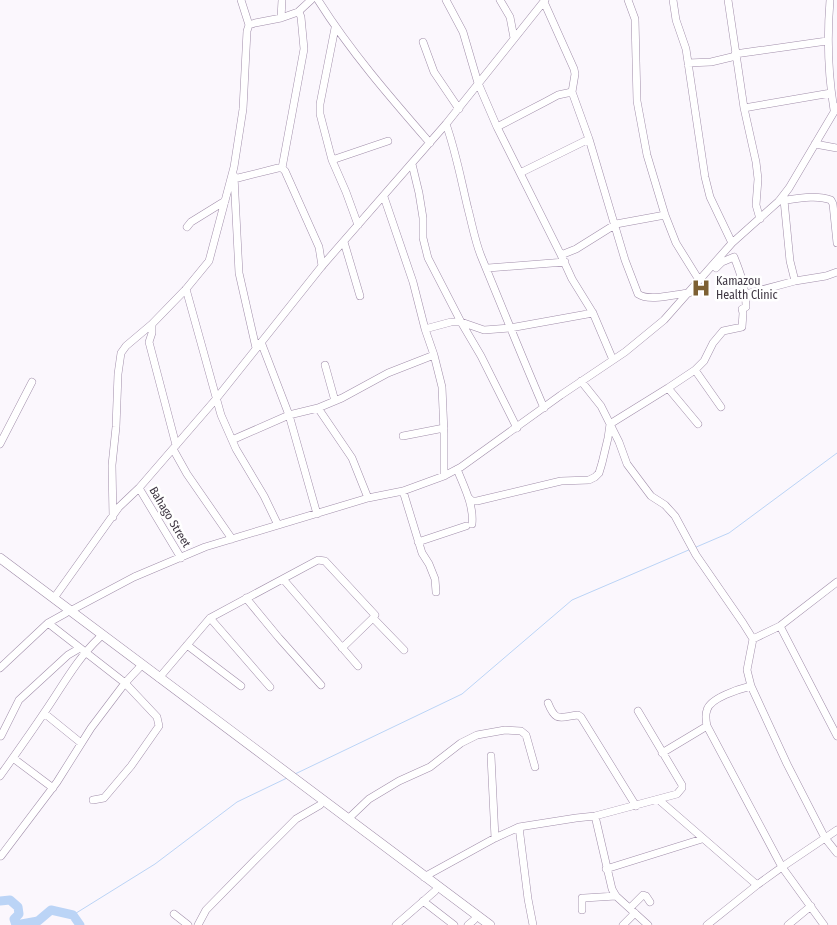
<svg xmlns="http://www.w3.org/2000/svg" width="837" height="925" viewBox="0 0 837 925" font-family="'Fira Sans Condensed',sans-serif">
<rect width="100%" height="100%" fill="#fbf7fd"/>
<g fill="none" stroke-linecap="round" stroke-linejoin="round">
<path stroke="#bbd4f6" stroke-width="1" d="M694,548L729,533L837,453
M295,774L462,694L572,600L691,549
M73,915L155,864L237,802L287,778"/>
<path stroke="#bbd4f6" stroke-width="9" d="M0,901L10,900L18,907L19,914L14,919L16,925
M16,925L38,921L51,910L73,915L80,925"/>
<g stroke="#a18eaa" stroke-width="8">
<path id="minor" d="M241,0L249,25
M318,0C350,51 390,97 430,143
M446,0L463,32L478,83L497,127L561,255L572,279L593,313L613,360
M500,0L510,17L514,38
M628,0L635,19L637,101L647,155L665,215L676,243L699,280L702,279
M673,0L676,20L686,49L705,177L710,197L732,243
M728,0L744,108L756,162L758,179L756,205L760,219
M830,0C827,37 828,74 834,110
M544,2L574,69L575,74L572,92L589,139L625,260L638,294C649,302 676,294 689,293
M281,18L282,0
M335,28L320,104V114L332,160L346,192L358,225
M423,42L434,72L459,109
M735,54L827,41
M688,63L711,62L736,56
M744,108L831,93
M446,124C456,152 461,180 468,209C472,224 475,241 481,256C502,307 522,357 544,408
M497,127L545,102L558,95L572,92
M815,144L837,148
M332,160L388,141
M412,164L419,193L423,218V238L428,258L461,322L481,356L517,428
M282,168L304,49L301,17L299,12
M520,173L589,139
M234,176L239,273L256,348
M234,179L278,168H282L285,171L319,247L322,266
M384,197L413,282L425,329L434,355L442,387L444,433V476
M784,200L790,261L795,281
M779,201C795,199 816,194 831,200L833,204L837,243
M187,227L191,222L225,201
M344,242L360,296
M561,255L576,249L616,224L665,215
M488,268L565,262
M186,289L221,415L236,449L264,496L278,525
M746,294L795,281L826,276L837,272
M425,329L451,322H461L484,330L510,328L593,313
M261,342L289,415L317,514
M325,365L335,401
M695,370L721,407
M581,381L601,406L619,442L627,464L651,496L665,505L675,516L696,555L743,623L753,639L747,670L751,686L787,764L825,838L837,853
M668,388L698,424
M318,408L352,458L368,498
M403,436L444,428
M232,440L289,415L318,408L342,398L388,373L434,355
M0,444L32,382
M176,445L149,342L152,333V324L186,289L209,261L234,167L243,109L247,31L249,25L255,23L281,18L298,12L311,0
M173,449L187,474L232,539
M457,469C464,487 474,505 472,524
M139,488L181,558
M403,491L422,553L429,564L435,579L436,592
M469,498L472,501H477L561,481L589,480L595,477L599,473L602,463L608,438L610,424L668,388L695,370L704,361L713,343L723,331L742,327L743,313L742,309L746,307C746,289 741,274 734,257L722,262L716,268
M113,517L112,465L116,427L118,374L121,353L126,346L152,324
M418,542L466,526
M283,579L358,666
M54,598L119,507L139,488L216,399L322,266L446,124L545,0
M246,598L279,638L321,685
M70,611L134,577L205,547L368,498L403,491L444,476L461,467L561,395L625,352L664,320L732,243L779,201L789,188L837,107
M210,618L270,687
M48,623L125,683L157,717L159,726L131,766L104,798L93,800
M780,626L837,736
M753,639L780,626L837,582
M187,645L241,686
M342,648L373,618L404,650
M0,668L48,623L66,613
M159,678L210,618L318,560L325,561L375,615
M548,703C556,723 560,717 578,715L581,717L636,806
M44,713L81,743
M1,736L19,700L68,655L80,648
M662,753L707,726
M491,756L495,838
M13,758L53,788
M0,776C15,755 30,734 44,713C62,687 76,660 99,638
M659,800L757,885
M595,816L612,889L616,896L648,925
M348,819L369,799L399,781L430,767L461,743L477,735L505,730L521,731L526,735L535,767
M519,827L528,899L533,925
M1,856L57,782L91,728L125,683L139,668
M606,869L702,839
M424,877L495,838L519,827L576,818L595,816L677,794L682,788V785L638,711
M423,901L454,925
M630,908L643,895L646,896L650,902
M582,910V898H584L616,896
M174,914L188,925
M198,925L206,910L259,856L296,819L320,805
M396,925L435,891
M468,925L474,920
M623,925L635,913
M707,925L757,885L782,867L707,726C706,721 705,715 707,710C710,698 739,689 751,686
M788,925L811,906
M824,925L782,867L837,830"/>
</g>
<g stroke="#a18eaa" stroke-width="10">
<path id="major" d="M0,558L490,925"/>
</g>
<use href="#minor" stroke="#fff" stroke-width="7"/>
<use href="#major" stroke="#fff" stroke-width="9"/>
</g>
<defs>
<g id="hospital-bare" transform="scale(1.5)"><path d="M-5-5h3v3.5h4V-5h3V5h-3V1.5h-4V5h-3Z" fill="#7d6033" stroke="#fff" stroke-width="2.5" paint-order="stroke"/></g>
</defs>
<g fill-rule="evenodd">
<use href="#hospital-bare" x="701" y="288"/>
</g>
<g text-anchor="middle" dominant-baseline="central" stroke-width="5" stroke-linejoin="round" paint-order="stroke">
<g font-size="12" fill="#403844" stroke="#fff" text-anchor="start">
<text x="716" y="281">Kamazou<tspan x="716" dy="14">Health Clinic</tspan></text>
</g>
<g font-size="12" fill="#403844" stroke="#fff">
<text transform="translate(170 517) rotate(59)">Bahago Street</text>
</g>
</g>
</svg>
